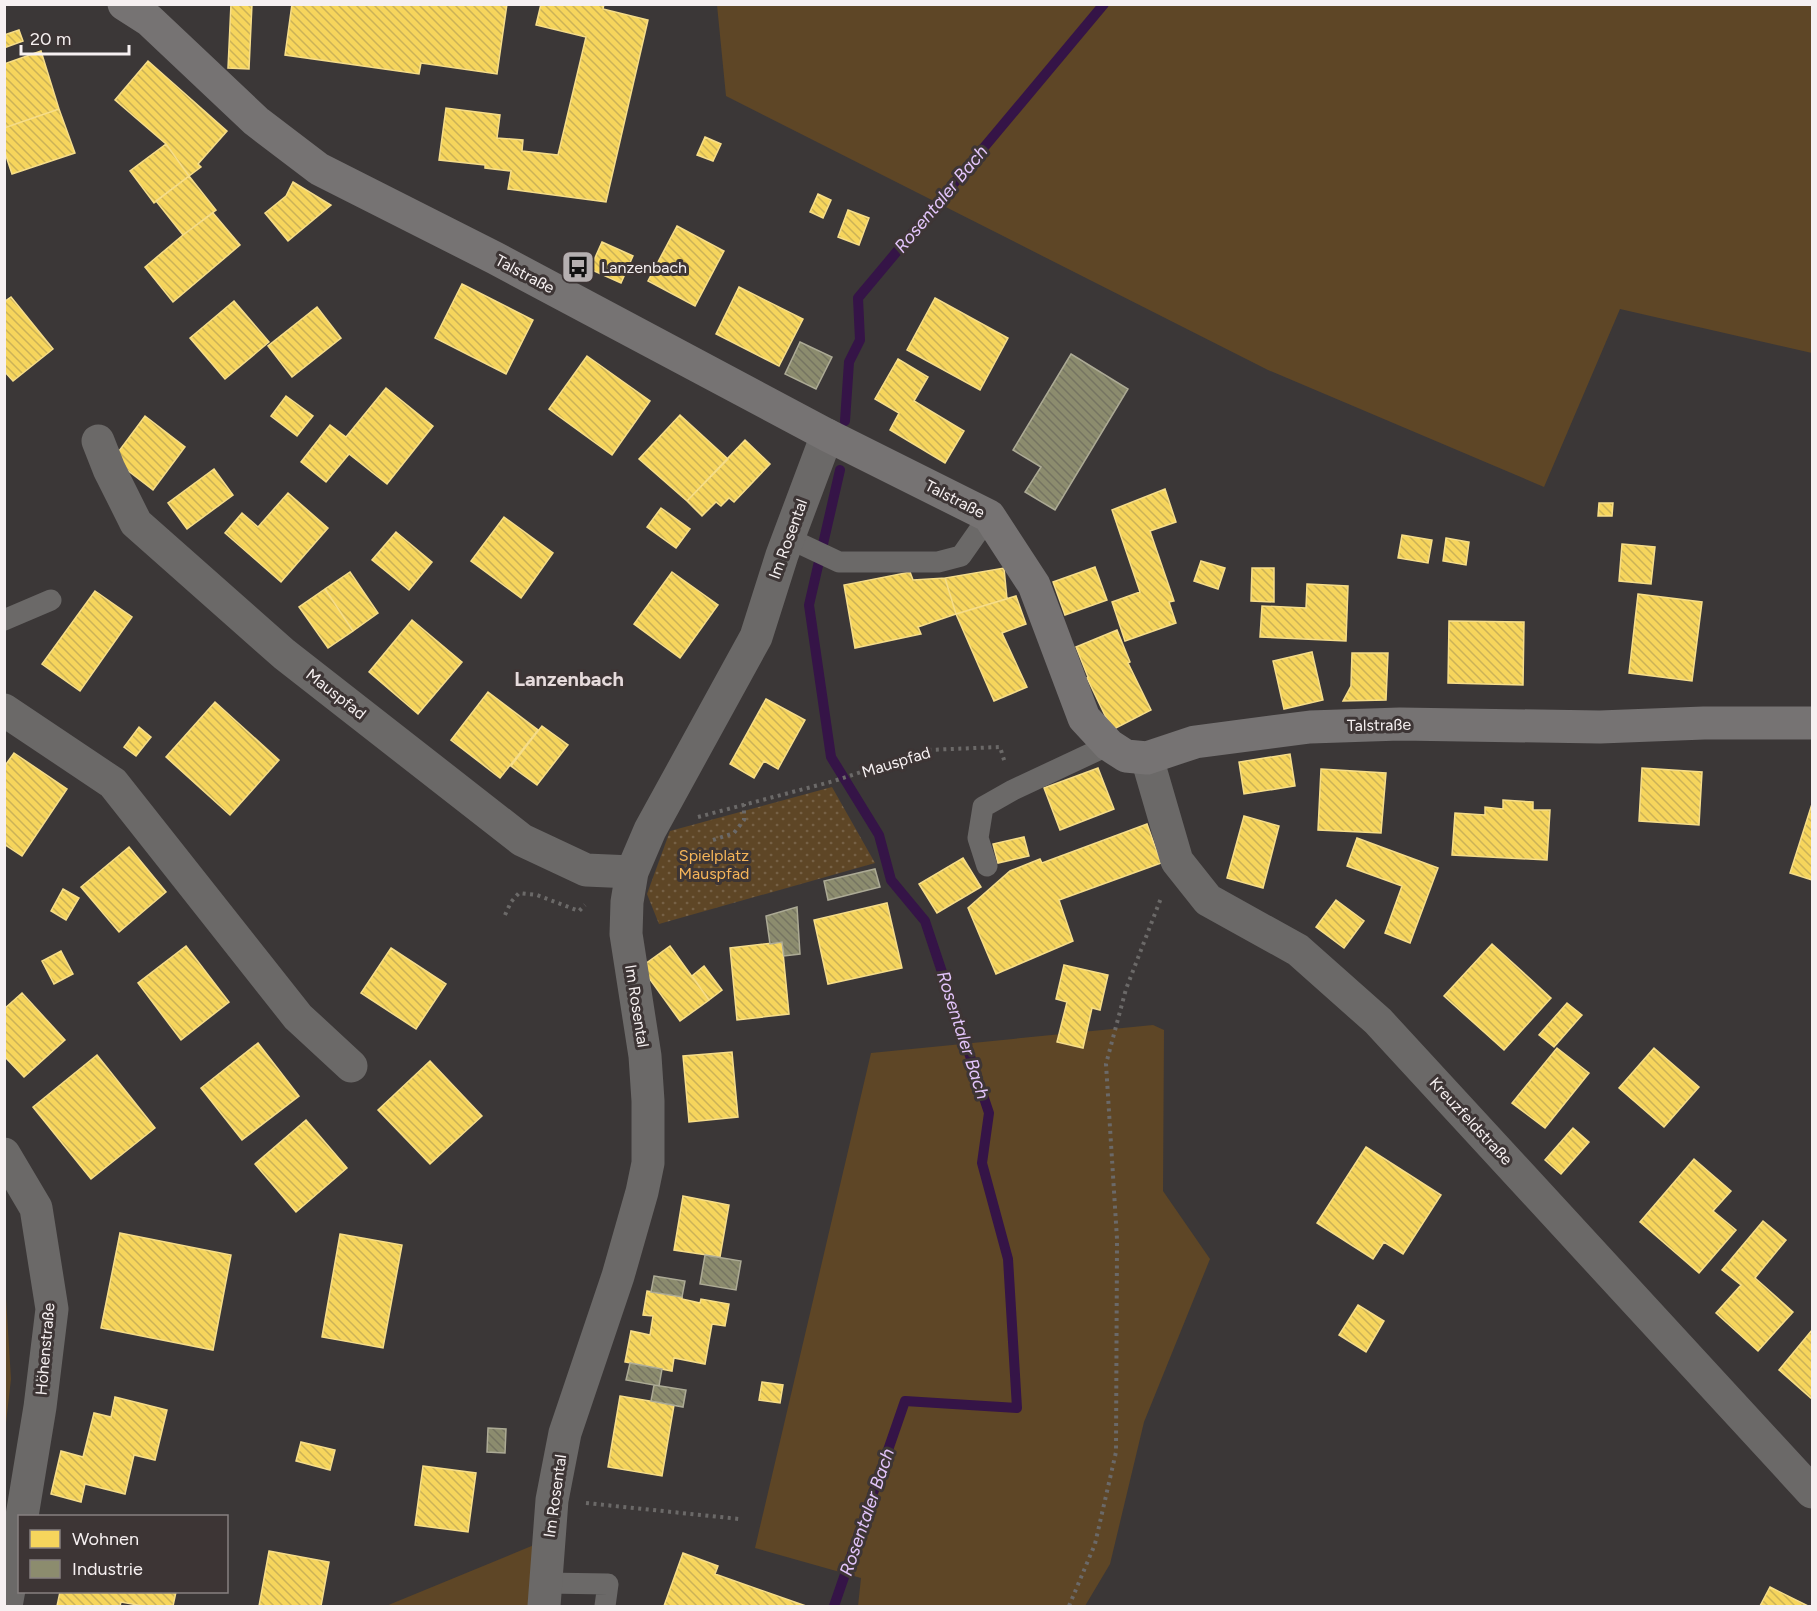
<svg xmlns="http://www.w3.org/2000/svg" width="1817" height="1611" viewBox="0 0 1817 1611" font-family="Figtree,sans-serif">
<defs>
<pattern id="park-dots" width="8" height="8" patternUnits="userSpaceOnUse" patternTransform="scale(1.5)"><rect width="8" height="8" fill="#5e4626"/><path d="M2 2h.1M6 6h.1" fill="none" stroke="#766146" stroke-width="1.8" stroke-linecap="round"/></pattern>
<pattern id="homes-back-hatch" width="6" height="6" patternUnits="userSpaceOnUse" patternTransform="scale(1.5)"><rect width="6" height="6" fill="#f6d55c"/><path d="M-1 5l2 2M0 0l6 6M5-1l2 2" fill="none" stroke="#cbb257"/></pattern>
<pattern id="industry-back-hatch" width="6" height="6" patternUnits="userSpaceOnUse" patternTransform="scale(1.5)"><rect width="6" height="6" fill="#8c8c6e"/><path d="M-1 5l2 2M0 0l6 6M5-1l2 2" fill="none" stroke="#757461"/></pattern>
</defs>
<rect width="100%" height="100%" fill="#3b3737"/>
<path fill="#5e4626" d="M717,5H1812V353L1620,309L1544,487L1268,370L726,96Z
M1153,1025L1164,1030L1163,1191L1210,1259L1144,1422L1110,1564L1085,1606H858L861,1578L755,1548L871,1053Z
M4,1266L11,1379L5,1432H4Z
M534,1545L530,1606H386Z"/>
<path fill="url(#park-dots)" d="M832,787L875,863L659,924L647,894L670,831Z"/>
<path fill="url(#homes-back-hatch)" stroke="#f6dd89" stroke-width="1.5" d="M231,4H252L249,69L228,68Z
M292,4H507L497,74L421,63L419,74L285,55Z
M541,4H604L603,9L648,20L606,202L508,189L511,171L485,168V165L439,160L446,108L500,115L497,138L523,140L522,151L558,155L586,37L536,25Z
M19,30L23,41L4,48V35Z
M41,51L59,109L4,128V64Z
M148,61L227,131L198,164L201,167L189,176L166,144L115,100Z
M59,109L75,153L12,174L4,150V128Z
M705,137L721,144L713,161L697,155Z
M166,144L189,176L154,203L130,171Z
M189,176L216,210L183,235L156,201Z
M293,182L331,205L288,241L265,213L286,196Z
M818,194L831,200L823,218L810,212Z
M848,210L869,218L859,245L838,237Z
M213,213L240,245L173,302L145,267L183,235Z
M677,226L724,251L695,306L648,281Z
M602,242L633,256L621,283L590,269Z
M462,284L533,320L506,374L435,338Z
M739,287L803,319L779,366L716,334Z
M11,297L53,349L13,381L4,371V302Z
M935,298L1008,338L980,390L907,350Z
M234,301L269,342L225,379L190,338Z
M317,307L341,338L292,377L268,346Z
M587,356L650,401L612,455L549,409Z
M898,359L928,377L914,401L964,431L945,463L890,430L899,413L875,399Z
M386,388L433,426L387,484L349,454L326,482L301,462L330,425L346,437Z
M286,396L313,416L297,436L271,416Z
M680,415L728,459L687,501L639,459Z
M145,416L185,447L153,490L113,459Z
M745,440L770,464L734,502L729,498L721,506L716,502L702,516L687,501Z
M214,469L233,495L187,529L168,503Z
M1165,489L1176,522L1150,531L1174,601L1169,602L1176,623L1125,641L1112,602L1140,592L1112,510Z
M288,493L328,528L281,582L225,533L242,513L258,527Z
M1599,503H1613L1612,516H1598Z
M661,508L690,529L676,548L647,527Z
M504,517L553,553L521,598L471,561Z
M396,532L432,562L409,590L372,560Z
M1402,535L1432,540L1428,563L1398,558Z
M1446,538L1469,542L1466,565L1443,561Z
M1622,544L1655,547L1651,584L1619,581Z
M1201,561L1225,568L1218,589L1194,581Z
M1095,567L1107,600L1065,615L1053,582Z
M1004,568L1007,599L956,614L945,578Z
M1252,568H1274V602L1251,601Z
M350,572L378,613L353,631L325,589Z
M672,572L718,605L680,658L634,624Z
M910,572L913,580L945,578L956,614L918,627L921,634L855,648L844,585Z
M1307,584L1348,586L1346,641L1260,637L1262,606L1306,608Z
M325,589L353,631L328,648L299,607Z
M95,591L132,617L80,691L42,664Z
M1638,594L1702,602L1692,681L1629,673Z
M1016,596L1026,624L1002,633L1027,687L994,701L956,614Z
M412,620L462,662L418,714L369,672Z
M1449,621L1524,622L1523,685L1448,683Z
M1117,630L1130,662L1128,663L1151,710L1112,730L1087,678L1088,677L1076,647Z
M1312,652L1323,700L1284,709L1273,661Z
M1352,653H1388L1386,700L1343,701L1351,686Z
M488,692L538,730L500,778L451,740Z
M766,699L805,720L778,769L764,761L754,778L730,764Z
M215,702L279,760L230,815L166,757Z
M542,726L568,745L537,785L511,766Z
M139,727L151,737L136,756L124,747Z
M14,753L67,789L22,856L4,844V767Z
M1290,754L1295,786L1244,794L1239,762Z
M1098,768L1114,809L1060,830L1044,788Z
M1642,768L1702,772L1699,825L1639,821Z
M1321,769L1386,773L1381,833L1318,830Z
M1503,800L1533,802V810H1550L1547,860L1452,855L1455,813L1485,815V807L1503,809Z
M1812,804V880L1790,873Z
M1244,816L1279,826L1263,888L1227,878Z
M1147,824L1161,863L1059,900L1073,941L996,974L968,908L1010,871L1040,859L1042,863Z
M1024,837L1029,856L998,863L993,844Z
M1357,838L1438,868L1410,943L1385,933L1402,886L1347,866Z
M129,847L166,892L119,932L81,887Z
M963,858L981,887L937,913L919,884Z
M63,889L79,898L66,920L51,911Z
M1336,900L1364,921L1344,948L1316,927Z
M887,903L902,968L828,984L814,920Z
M782,942L789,1014L737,1020L730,948Z
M1492,944L1551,998L1504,1050L1444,996Z
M186,946L229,1002L181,1040L138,983Z
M670,946L709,1000L680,1021L641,967Z
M391,948L446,984L416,1029L361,993Z
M61,951L73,974L54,984L42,961Z
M1064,965L1108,975L1100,1010L1092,1008L1083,1048L1057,1042L1067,1002L1056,999Z
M704,966L722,990L709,1000L692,976Z
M22,993L65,1040L24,1077L4,1056V1009Z
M1567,1003L1582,1015L1554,1047L1539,1035Z
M258,1043L299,1096L242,1140L201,1088Z
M1557,1048L1589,1073L1545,1128L1512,1103Z
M1654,1048L1699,1087L1664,1127L1619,1088Z
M732,1052L738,1117L689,1122L683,1056Z
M97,1055L155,1128L91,1179L33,1107Z
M430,1061L482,1116L430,1164L378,1110Z
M306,1120L347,1168L296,1212L255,1164Z
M1573,1128L1589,1142L1561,1174L1545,1160Z
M1366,1147L1441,1195L1403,1254L1384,1242L1373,1259L1317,1223Z
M1694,1159L1731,1191L1713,1211L1736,1230L1699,1273L1640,1222Z
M683,1196L729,1205L720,1257L674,1250Z
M1763,1221L1786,1240L1755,1278L1793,1312L1758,1351L1716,1313L1741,1285L1722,1270Z
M120,1233L231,1255L213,1350L101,1328Z
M340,1234L402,1245L383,1348L322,1337Z
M647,1291L682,1297V1299L700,1303L701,1299L729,1304L725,1326L712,1324L705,1364L674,1358L672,1371L625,1362L631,1331L650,1335L653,1316L643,1315Z
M1358,1305L1384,1321L1366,1352L1339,1335Z
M1812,1330V1399L1779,1370Z
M762,1382L783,1385L780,1403L759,1400Z
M620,1396L674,1405L662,1476L608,1467Z
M115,1397L167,1410L155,1460L134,1455L125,1494L85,1484L81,1502L51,1494L61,1451L83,1457L94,1413L111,1417Z
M301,1442L335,1450L330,1470L296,1461Z
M423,1466L476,1473L468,1532L415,1525Z
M269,1551L329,1562L321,1606H259Z
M683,1553L718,1566L715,1574L806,1606H664Z
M1770,1587L1808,1606H1760Z
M60,1592H176L173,1606H143L121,1602L120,1606H57Z"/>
<path fill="url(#industry-back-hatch)" stroke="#acaa95" stroke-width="1.5" d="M800,342L832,357L816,389L785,374Z
M1071,354L1128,389L1055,510L1025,492L1041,467L1013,450Z
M875,869L880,887L828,900L824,881Z
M797,907L800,954L784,956L782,942L770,944L766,916Z
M705,1255L741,1261L736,1290L700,1284Z
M654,1276L685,1281L682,1297L651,1292Z
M630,1363L662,1369L659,1386L626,1380Z
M654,1385L686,1390L683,1407L651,1401Z
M488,1428L506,1429L505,1453L487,1452Z"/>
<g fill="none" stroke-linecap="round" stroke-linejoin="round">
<path stroke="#351447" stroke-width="10" d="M845,421L849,362L860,340L858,298L1104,4
M834,1606L905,1401L1017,1408L1008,1259L982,1163L989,1113L925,921L891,880L879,835L831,757L809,605L840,470"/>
<path stroke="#6b6968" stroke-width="4" stroke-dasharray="3 4.5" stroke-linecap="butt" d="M698,817L834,781L928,750L1000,747L1005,763
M713,840L734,833L744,820V804
M505,915L511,902L519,893L537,895L579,911L585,905
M586,1503L739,1519
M1069,1606L1095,1544L1116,1452L1117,1239L1106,1064L1126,989L1161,898"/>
<path stroke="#6b6968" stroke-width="21" d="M788,538L839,562H938L961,556L989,516
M4,620L51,600
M987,866L978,838L983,807L1013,790L1109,745
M546,1583L608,1584L605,1606"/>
<path stroke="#6b6968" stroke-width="33" d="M98,441L109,469L136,523L284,654L522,840L586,870L632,872
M4,710L113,783L298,1017L351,1066
M1147,758L1177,861L1208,900L1298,950L1378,1021L1812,1492
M4,1154L36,1208L52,1309L40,1407L22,1516
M6,1606L20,1529
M544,1606L552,1500L565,1433L618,1276L642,1192L648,1163V1101L645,1056L626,934L627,902L632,872L650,830L756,637L782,555L827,435"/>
<path stroke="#767373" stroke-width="33" d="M124,4L149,20L256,121L319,169L495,258L827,435L989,516L1034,585L1084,718L1109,745L1126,756L1147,758L1195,742L1310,727L1400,724L1600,727L1704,723H1812"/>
</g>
<defs>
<g id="bus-square" transform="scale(1.725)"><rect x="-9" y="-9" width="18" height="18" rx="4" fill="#b5afb0" stroke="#3d3535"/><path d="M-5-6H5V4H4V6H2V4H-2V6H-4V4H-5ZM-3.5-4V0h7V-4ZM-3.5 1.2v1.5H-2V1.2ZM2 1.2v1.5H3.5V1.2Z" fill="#111"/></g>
</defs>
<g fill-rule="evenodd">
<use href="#bus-square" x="578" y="267"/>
</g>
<g text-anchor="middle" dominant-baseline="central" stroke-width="6" stroke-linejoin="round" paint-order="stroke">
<g font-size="16" fill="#f6f0f1" stroke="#3d3535" text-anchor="start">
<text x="601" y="267">Lanzenbach</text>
</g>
<g font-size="16" fill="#f6f0f1" stroke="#3d3535">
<text transform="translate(525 274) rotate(28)">Talstraße</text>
<text transform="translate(955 499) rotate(27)">Talstraße</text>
<text transform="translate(788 539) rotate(-70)">Im Rosental</text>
<text transform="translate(336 694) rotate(38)">Mauspfad</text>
<text transform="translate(1379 725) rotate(-1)">Talstraße</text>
<text transform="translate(896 762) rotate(-17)">Mauspfad</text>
<text transform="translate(637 1006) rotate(81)">Im Rosental</text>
<text transform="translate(1471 1121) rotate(47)">Kreuzfeldstraße</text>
<text transform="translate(45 1349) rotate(-85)">Höhenstraße</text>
<text transform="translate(555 1496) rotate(-82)">Im Rosental</text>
</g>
<g font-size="16" fill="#f6b559" stroke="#3d3535">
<text x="714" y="855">Spielplatz<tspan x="714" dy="18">Mauspfad</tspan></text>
</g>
<g font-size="18" font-style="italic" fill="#e3c5fb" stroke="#3d3535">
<text transform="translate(941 199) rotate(-50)">Rosentaler Bach</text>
<text transform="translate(963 1035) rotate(72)">Rosentaler Bach</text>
<text transform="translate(867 1512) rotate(-71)">Rosentaler Bach</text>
</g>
<g font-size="20" font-weight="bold" fill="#e6dbdc" stroke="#3d3535">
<text x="569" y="679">Lanzenbach</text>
</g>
</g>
<rect width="1817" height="1611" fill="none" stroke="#f6f0f1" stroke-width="12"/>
<rect x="18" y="1515" width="210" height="78" fill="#3d3535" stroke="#878080" stroke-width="1.5"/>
<rect x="30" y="1530" width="30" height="18" fill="#f6d55c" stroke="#878080" stroke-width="1.5"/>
<text x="72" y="1545" font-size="18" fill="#f6f0f1">Wohnen</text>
<rect x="30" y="1560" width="30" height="18" fill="#8c8c6e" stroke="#878080" stroke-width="1.5"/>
<text x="72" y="1575" font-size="18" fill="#f6f0f1">Industrie</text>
<path d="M21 45v9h108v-9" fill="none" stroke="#f6f0f1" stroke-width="3"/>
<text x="30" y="45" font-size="18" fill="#f6f0f1" stroke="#3d3535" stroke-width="4.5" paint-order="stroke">20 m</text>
</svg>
